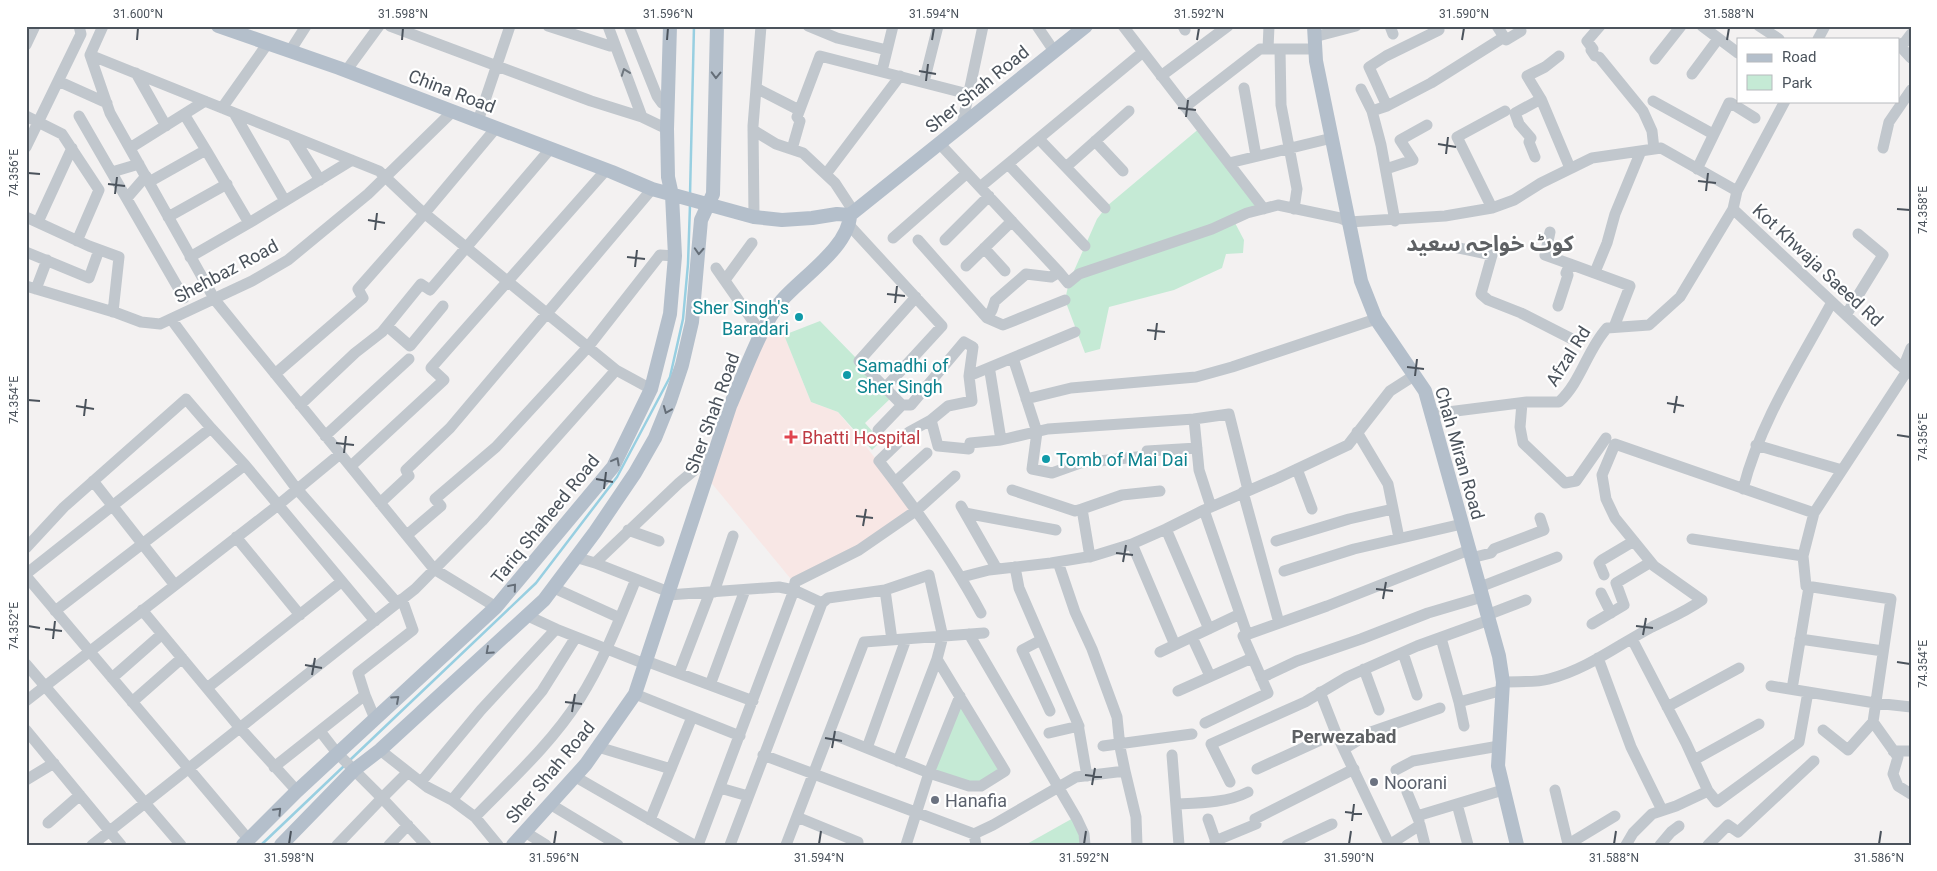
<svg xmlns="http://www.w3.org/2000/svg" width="1937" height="871" viewBox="0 0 1937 871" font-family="Roboto,'Noto Sans Arabic',sans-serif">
<rect width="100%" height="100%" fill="#f3f1f1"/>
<path fill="#f8e7e5" d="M762,334L784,335L811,402L838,412L917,510L799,579L790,578L709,480Z"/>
<path fill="#c5ead5" d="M1201,127L1264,209L1234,221L1244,240L1243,253L1226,254L1222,268L1174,290L1109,307L1100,349L1085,353L1065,300L1069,282L1097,219L1107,206Z
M820,321L893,396L865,423L881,441L872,450L838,412L811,402L784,335Z
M960,696L1005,769L981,786L929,773Z
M1075,817L1085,845H1025Z"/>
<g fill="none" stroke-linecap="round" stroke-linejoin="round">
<path stroke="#98cfe1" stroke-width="2.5" d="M690,195L694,26
M350,760L536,583L617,477L670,377L683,319L688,264L690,205
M261,845L344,766"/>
<path stroke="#c1c7cd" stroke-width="11" d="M103,26L90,55L110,113L215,300L434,569L496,607
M390,26L591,101L642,117L667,129
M548,26L610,46L615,45
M608,26L642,117
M629,26L657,96L662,103L668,105
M808,26L837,38L887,50
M1037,26L1054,51
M1123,26L1264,209
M1183,26L1185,30
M1390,26L1393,34
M1497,26L1506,40L1521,31
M1600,26L1587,41L1593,49L1591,50L1595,56L1599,57L1643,111L1652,131L1654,149
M1702,26L1738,53
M1759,26L1779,39
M1439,30L1386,56L1369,67L1387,106L1431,83L1504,37
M1911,34L1905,42L1899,45L1911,58
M1314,37L1356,26
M1818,39L1825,26
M26,45L35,26
M1268,49L1269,26
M1280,49L1281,105L1297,189L1294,209
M290,51L306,26
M90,55L379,171L418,208L616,370L651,389
M1559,56L1545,67L1527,76L1541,99L1570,168
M1655,59L1681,26
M346,71L379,26
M882,71L893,26
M136,73L166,126
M1692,74L1718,39
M1161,76L1228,26
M58,81L107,103
M924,82L938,26
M756,88L799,110
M1244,88L1256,156
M1361,89L1372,111
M1653,101L1713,134
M1785,101L1737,191L1733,209L1898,364L1911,374
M1387,106L1372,111L1381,145L1395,221
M1185,107L1260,49H1315
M222,108L268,43
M234,113L285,201
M184,114L206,150
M26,116L62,134L99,190L77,241
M79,116L184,298
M478,121L510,26
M962,125L983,26
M753,130L776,144L803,153L835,183L854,212
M293,137L320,180
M1039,139L1105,208
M1095,141L1123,171
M939,143L1059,272L1068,283L1079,274L1212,229L1247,213L1278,205L1340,218L1349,222L1445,216L1492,208L1514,200L1541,183L1592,158L1661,148L1737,191
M26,147L81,34L79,26
M130,148L205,101
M1883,148L1889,122L1911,90
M792,149L800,121L797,117L820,56L968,94
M1535,157L1529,142L1531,138L1519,124L1515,113L1541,99
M1229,163L1332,138
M1008,164L1085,246
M1066,167L1129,111
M1386,169L1413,160L1400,140L1427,125
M1697,169L1729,103H1731L1755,118
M112,172L139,164
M826,174L900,76
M149,182L206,150L249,223L190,257
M980,187L1143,52
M127,198L146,176
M1492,208L1457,137L1505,111
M26,217L89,246L119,257L113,312
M168,217L227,184
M754,217L753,126L761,26
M38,222L72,148
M249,223L352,160
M849,225L942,326L885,388
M1550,232L1545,255L1570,264
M893,238L967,173
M918,240L987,318L992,310L995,301L1026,274L1051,277L1059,272
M945,240L989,196
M1454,247L1492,255L1481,294L1488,300L1521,313L1572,339
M984,248L1005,271
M26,252L89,278L99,250
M966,266L1012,221
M716,268L762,334
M1595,272L1607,243L1615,214L1641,151
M725,280L752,243
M26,286L117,313L141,322L160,324L252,281L288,260L368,194L453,111
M36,289L47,260
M1558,306L1568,275L1566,273L1570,264L1630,286L1614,327
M1846,315L1883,255L1858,234
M987,318L1003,325L1065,300
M171,319L296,488L397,603
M387,326L410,346L443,306
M1013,358L1037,432L1032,469L1052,473L1080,463L1146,456L1147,451L1197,448
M1903,368L1911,348
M275,374L363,298L358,289L424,214L496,128
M969,376L1075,332
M1026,399L1071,388L1196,377L1232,367L1376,319
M1522,403L1520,427L1523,443L1565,483L1576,481L1606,438
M300,405L355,353L382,332L421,284L430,290L551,148
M902,405H911L964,342L973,347L969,376L972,401L948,406L931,420L909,432L879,461C917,510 952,559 981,613
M1432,414L1527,402H1559C1581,382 1587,350 1607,328L1649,325L1680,297L1733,209
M931,420L938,446L969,449L970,443L1001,440L990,372
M878,430L902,405L859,361L916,297
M1357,432L1388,484L1399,538
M325,436L409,359
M1001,440L1048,429L1194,419
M1756,445L1842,470
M351,466L444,380L431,368L606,170
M1297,469L1312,509
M93,481L174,584
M895,482L927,453
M1743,489C1760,422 1799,363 1832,302
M1012,490L1075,511L1082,509L1090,557
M1243,492L1279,623
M380,503L409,476L406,470L450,428L652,189
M961,506L997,569
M1211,507L1199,470L1194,419L1229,414L1248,490
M1082,509L1122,495L1160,491
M1204,510L1247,634
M965,513L1056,530
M1166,529L1209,629
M628,530L659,541
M407,535L441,506L435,499L496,447L588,347L660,255L675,256
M236,537L300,615
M1692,539L1803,556
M1276,541L1349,519L1393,509
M1132,544L1175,645
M26,548L64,507L186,399L211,428
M575,557L595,563L679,483L715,453
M1471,558L1491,553L1494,549L1544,530L1540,518
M1058,562L1075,612L1092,649L1117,717L1120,747L1125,771
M595,563L669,592
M1015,567L1019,588L1078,724L1087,776
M1284,571L1354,549L1462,524
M26,574L211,428L245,465
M1604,575L1599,563L1602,560L1634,541
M26,576L249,840
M962,577L989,570L1051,563L1093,556L1132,544L1166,529L1204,510L1278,478L1348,445L1390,391L1415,375
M1480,587L1557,557
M554,588L620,618
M714,592L733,536
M1601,593L1611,613
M668,595L779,587L794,590L795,582L859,550L917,510L955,476
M822,603L828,598L885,590
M142,610L240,728L297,791
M55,611L245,465L375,621
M1487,615L1526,600
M528,616L556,629L645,664
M1592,624L1624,605L1616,583L1651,562
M969,634L1077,819L1084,834L1085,845
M1192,637L1210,676
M1441,638L1459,702L1503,690
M1632,639L1686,743L1708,791L1717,802L1799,742L1808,692
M1800,639L1883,651
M892,640L885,590L929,575L942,633
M1041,640L1022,650L1050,711
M1160,652L1240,614
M1403,653L1417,695
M1598,658L1631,747L1662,810
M646,661L753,701
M26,664L181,845
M1364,669L1379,710
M679,673L710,592
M112,678L162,634
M1261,678L1297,661L1361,639L1428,613L1482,597
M1503,682C1518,681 1535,683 1549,679C1586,670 1618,645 1652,627C1670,618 1685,612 1702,600L1654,566L1615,518L1606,499L1602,475L1615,444L1814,513
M710,685L745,590
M1771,686L1875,703L1911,707
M207,688L341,582
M1792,689L1809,587
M1178,691L1252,658
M1320,692L1336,733L1389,844
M635,694L740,736
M365,695L375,719
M26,701L277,506L340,454
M132,702L182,658
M1459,702L1464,726
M1667,707L1739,668
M1873,722L1898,757L1893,774L1898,786L1911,794
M1205,723L1268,693L1243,636L1327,606L1469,550
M26,730L121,845
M1823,730L1848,750L1873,722L1891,599L1806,586L1803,556L1814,513L1907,371
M320,731L337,753L382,798L337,845
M829,733L929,773L969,786H981L1005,771L937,659
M1049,733L1079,726
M1103,746L1192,734
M598,747L671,769
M867,748L906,639
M1344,749L1371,732L1440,708
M380,750L427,787L452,800L475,817L498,845
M1893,751H1911
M763,755L974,834
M1172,755L1179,845
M1694,760L1759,724
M898,761L937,659L943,636
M274,767L365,695L358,673L413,630L402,599
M1257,769L1336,733
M1396,770L1413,761L1499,746
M408,772L382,798L426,845
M574,776L694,845
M26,780L54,763
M421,782L481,710L556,629
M1230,782L1211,744L1305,702L1347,677L1417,646L1489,620
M720,788L748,796
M1555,790L1568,844
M1407,792L1419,821
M452,800L542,691L576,637
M550,804L618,845
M1176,804C1199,803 1227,803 1248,792
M1457,804L1468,845
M1417,816L1503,790
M475,817C511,780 551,744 579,700C603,662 619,621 636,579
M797,817L858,842V845
M1208,819L1217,845
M650,820L692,717
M48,823L80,795
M525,832L546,845
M1215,841L1256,824L1255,819L1354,769
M92,845L415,589L482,521L616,370
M389,845L408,825
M698,845L794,590L822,603L730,845
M786,845L864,642L984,633
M906,845L929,773L960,696
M976,845L974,834L993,825L1076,777L1125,771L1136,817L1137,845
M1287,845L1332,824
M1389,845L1420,825L1425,845
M1567,845L1615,816
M1626,845L1633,833L1652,814L1676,806L1708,791
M1660,845L1671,832L1679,826
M1708,845L1728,825L1738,832L1814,761"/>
<path stroke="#b4bfcb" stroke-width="14" d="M218,26L339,68L612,172L652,189L754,217L782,220L812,218L837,214L850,215
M1314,26L1316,61L1361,281L1376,319L1425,391L1499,656L1503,682L1498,766L1517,845
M850,215L1086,26
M243,845L297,791L496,607L613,467L651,389L670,314L675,256L672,195L668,177L667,129L670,26
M281,845L354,770L380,750L544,600L595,532L635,473L655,438L670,401L682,365L692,322L701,220L713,194L717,26
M513,845L586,764L635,694L730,406C744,374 761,325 782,300C802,277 849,247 850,215"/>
</g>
<defs><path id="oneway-chevron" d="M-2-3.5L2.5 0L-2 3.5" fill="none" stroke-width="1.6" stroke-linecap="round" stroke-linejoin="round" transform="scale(1.25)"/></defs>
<use stroke="#6e767e" href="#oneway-chevron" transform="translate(625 72) rotate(-110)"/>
<g stroke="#656e78">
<use href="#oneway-chevron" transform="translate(716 75) rotate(91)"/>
<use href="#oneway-chevron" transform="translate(699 251) rotate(93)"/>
<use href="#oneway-chevron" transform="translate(667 410) rotate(112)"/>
<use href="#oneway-chevron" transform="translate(616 461) rotate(-62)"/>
<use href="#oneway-chevron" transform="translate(513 587) rotate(-50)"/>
<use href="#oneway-chevron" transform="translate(489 651) rotate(138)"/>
<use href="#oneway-chevron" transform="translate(396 699) rotate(-42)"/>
<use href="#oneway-chevron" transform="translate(278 811) rotate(-46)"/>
</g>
<path fill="none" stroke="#4b535c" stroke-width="2" d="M137,40L138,28M402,40L403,28M667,40L668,28M932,40L934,28M1197,40L1199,28M1462,40L1464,28M1727,40L1729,28M919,71L936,74M926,81L928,64M1178,108L1196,110M1186,117L1188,100M1438,144L1456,147M1446,154L1448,137M28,173L40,174M1698,181L1716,183M108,184L125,186M1706,191L1708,173M115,194L117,177M1897,209L1910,210M368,220L385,223M375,230L377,213M627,257L645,259M635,267L637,250M887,294L905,296M895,303L897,286M1147,330L1165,332M1155,340L1157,323M1407,367L1424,369M1415,376L1417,359M28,400L40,401M1667,403L1684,406M76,406L94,409M1674,413L1677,396M84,416L86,399M1897,435L1910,437M336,443L354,445M344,453L346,436M596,479L613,482M604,489L606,472M856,516L873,518M863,526L866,509M1116,553L1133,555M1123,562L1126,545M1376,589L1393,591M1383,599L1386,582M28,626L40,628M1636,626L1653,628M45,629L62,631M1643,635L1646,618M53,639L55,621M1897,662L1910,664M305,665L322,668M312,675L315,658M565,702L582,704M572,712L575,694M825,738L842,741M832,748L835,731M1085,775L1102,777M1092,785L1095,768M1345,812L1362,814M1352,821L1354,804M289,844L291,831M554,844L556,831M819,844L821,831M1084,844L1086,831M1349,844L1351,831M1614,844L1616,831M1879,844L1881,831"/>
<g fill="#0f9aa8" stroke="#fff" stroke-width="2">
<circle cx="799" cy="317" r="5"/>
<circle cx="847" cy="375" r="5"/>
<circle cx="1046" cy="459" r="5"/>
</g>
<path fill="#e0444e" stroke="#fff" stroke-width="2" d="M788.5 429.5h5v5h5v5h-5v5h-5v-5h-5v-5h5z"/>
<g fill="#6b7280" stroke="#fff" stroke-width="2">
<circle cx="1374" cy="782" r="5"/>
<circle cx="935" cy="800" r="5"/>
</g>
<g text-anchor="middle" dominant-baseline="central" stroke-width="4.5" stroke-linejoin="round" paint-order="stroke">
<g font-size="18" fill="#4b535c" stroke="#fff">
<text transform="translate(977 89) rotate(-39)">Sher Shah Road</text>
<text transform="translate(452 91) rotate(21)">China Road</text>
<text transform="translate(1818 265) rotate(43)">Kot Khwaja Saeed Rd</text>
<text transform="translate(226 271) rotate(-28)">Shehbaz Road</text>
<text transform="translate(1568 356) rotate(-58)">Afzal Rd</text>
<text transform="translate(712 413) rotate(-70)">Sher Shah Road</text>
<text transform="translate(1460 453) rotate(74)">Chah Miran Road</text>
<text transform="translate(545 519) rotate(-51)">Tariq Shaheed Road</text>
<text transform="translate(550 772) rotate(-50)">Sher Shah Road</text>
</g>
<g font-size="18" fill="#0d838f" stroke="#fff" text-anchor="start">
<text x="789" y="307" text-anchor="end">Sher Singh's<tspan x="789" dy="21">Baradari</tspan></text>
<text x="857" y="365">Samadhi of<tspan x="857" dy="21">Sher Singh</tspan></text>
<text x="1056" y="459">Tomb of Mai Dai</text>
</g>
<g font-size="18" fill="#be3a42" stroke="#fff" text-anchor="start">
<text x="802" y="437">Bhatti Hospital</text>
</g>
<g font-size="18" fill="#5b616d" stroke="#fff" text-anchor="start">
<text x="1384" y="782">Noorani</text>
<text x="945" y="800">Hanafia</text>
</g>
<g font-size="19" font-weight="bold" fill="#5e6164" stroke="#fff">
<text x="1344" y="736">Perwezabad</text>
</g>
<g font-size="22" font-weight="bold" fill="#5e6164" stroke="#fff">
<text x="1490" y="243">کوٹ خواجہ سعید</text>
</g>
</g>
<rect width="1937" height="871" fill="none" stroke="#ffffff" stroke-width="55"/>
<rect x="1737" y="38" width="162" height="65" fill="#ffffff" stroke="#b7babe"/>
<rect x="1747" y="54" width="25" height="8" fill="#b4bfcb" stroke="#b7babe"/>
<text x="1782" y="62" font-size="15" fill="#4b535c">Road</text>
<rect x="1747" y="75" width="25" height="15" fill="#c5ead5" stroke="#b7babe"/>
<text x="1782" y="88" font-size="15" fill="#4b535c">Park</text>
<rect x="28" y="28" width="1882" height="816" fill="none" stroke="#4b535c" stroke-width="2"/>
<g font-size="12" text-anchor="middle" fill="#4b535c">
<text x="138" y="18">31.600°N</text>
<text x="403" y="18">31.598°N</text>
<text x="668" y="18">31.596°N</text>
<text x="934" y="18">31.594°N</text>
<text x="1199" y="18">31.592°N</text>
<text x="1464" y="18">31.590°N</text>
<text x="1729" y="18">31.588°N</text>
<text transform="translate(14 173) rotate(-90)" y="4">74.356°E</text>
<text transform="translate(1923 210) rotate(-90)" y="4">74.358°E</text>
<text transform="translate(14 400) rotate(-90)" y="4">74.354°E</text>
<text transform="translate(1923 437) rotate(-90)" y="4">74.356°E</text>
<text transform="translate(14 626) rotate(-90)" y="4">74.352°E</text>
<text transform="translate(1923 664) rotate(-90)" y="4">74.354°E</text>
<text x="289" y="862">31.598°N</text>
<text x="554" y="862">31.596°N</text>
<text x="819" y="862">31.594°N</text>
<text x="1084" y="862">31.592°N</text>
<text x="1349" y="862">31.590°N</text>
<text x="1614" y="862">31.588°N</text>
<text x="1879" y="862">31.586°N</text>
</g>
</svg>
